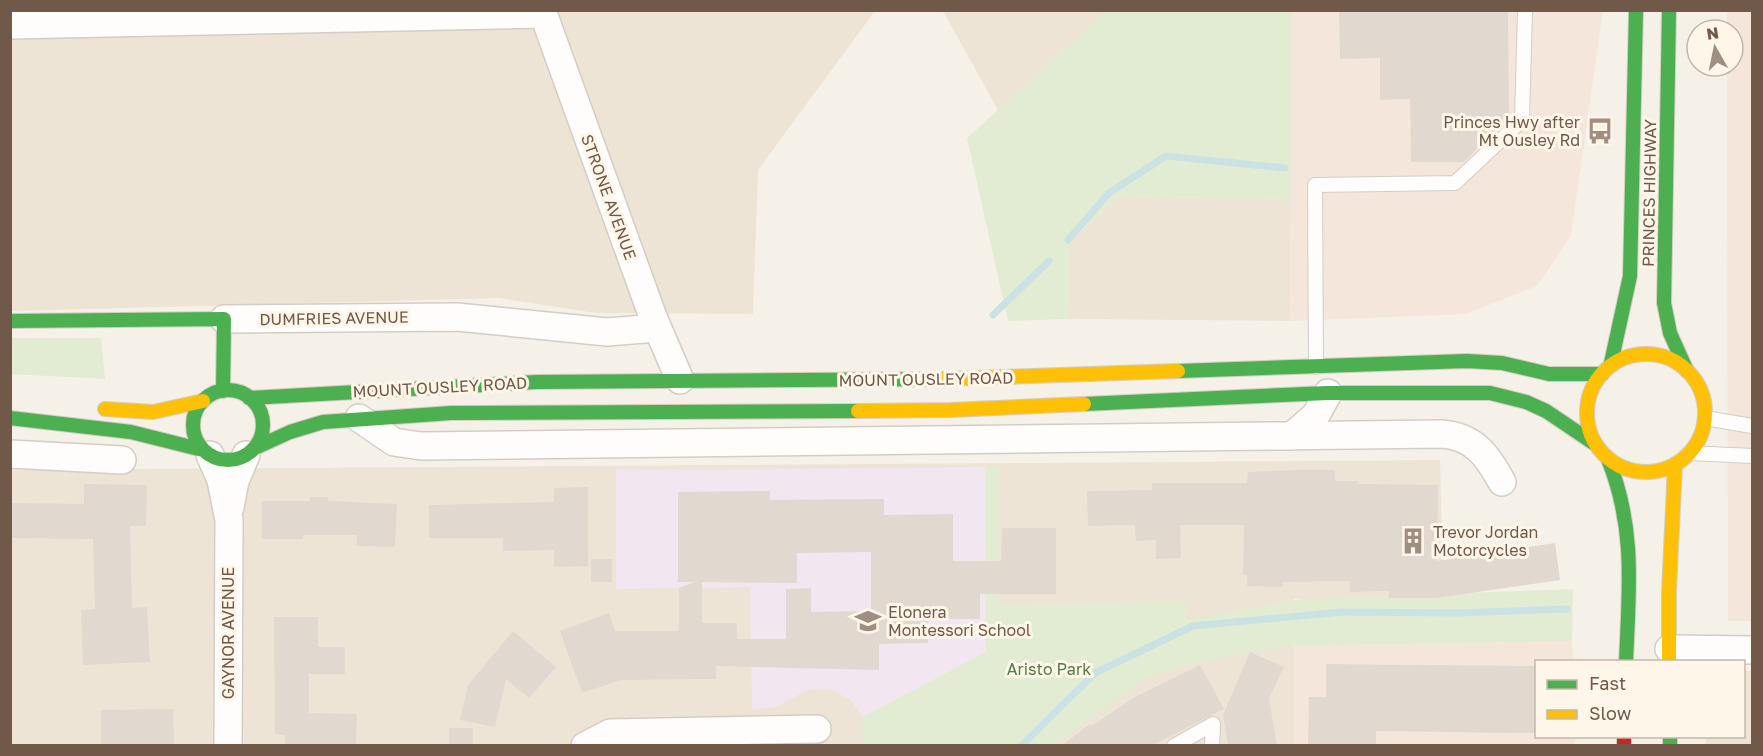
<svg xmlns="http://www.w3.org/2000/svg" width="1763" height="756" viewBox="0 0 1763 756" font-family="'Golos Text',sans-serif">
<rect width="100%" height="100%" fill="#f5f1e8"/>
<path fill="#eee4d5" d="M10,11H875L758,170L753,314L595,313L499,298L11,311Z
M943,11H1107L998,110Z
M1121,196L1291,200L1290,321L1068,319L1069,243Z
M1440,460L1444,598L1294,599V745H11L10,470Z
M1744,671H1752V745H1705L1706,737L1744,736Z"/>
<path fill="#f5e6db" d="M1291,11H1603L1571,236L1537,286L1466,314L1290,321Z
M1727,11H1752V621H1728L1727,66H1733V30H1727Z
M1572,641L1573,661L1536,662V736L1575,737V745H1294V646Z"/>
<path fill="#f2e7f0" d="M985,467L986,652L863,717L851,700L830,689L807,690L776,707L752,710L750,587L616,589V470Z"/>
<path fill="#e1ecd3" d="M1107,11H1291V200L1121,196L1069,243L1068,319L1008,321L967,138Z
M11,338H101L105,379L11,374Z
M985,467H1000L998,605L1186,601V620L1301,599L1573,589L1572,641L1290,646L1210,660L1146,677L1054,745L862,746L863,717L986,652Z"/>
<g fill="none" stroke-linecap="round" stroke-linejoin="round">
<path stroke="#cae2e4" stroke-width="7" d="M1068,240L1109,193L1166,156L1285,168
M993,315L1049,261
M1021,746L1095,673L1193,626L1342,612L1458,613L1567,609"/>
</g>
<path fill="#e1d9d0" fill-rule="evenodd" d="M1339,10H1508L1509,116L1464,162H1411L1410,99L1380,100V58L1340,59Z
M1298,470H1335V481H1358L1357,484L1438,485L1437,561L1555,543L1560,580L1436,598H1389V591L1350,592L1349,581L1283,582V587L1247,586V575H1243L1244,525H1180L1181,558L1156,559V540L1136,541L1135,525L1088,526L1087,491L1152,490V483H1247L1248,472Z
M84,484L147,485L146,526H130L132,608L147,607L150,662L83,665L81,610L95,609L93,539L10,538V503L84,504Z
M588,487V566L554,567V550L503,551V538H429V505L554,502V488Z
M770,491V500L884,499V515L953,514V561H1001L1002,528H1056V594H980V619H928V643L879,644V670L716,666V679L621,680L582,693L560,631L609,613L615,631H679V588L694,582H678V492ZM871,552V611L811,612V588L786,589V639H737V623H702V582L797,583V553Z
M310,497H328V501L397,504L395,547L356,546L357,535H303V539H262V501H310Z
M591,559H612V582H591Z
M274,617H318V647H345V674H309V713L357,714L356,746H285V735L275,734Z
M513,631L556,667L529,698L506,679L495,727L460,720L468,685Z
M1250,652L1284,667L1269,698L1277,746H1228L1223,715Z
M1326,664L1536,666V733L1376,731V746H1308L1309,697H1326Z
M1200,665L1224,709L1151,746H1061L1090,724L1092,726L1133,698Z
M173,709L174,745L101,746V710Z
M449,728H473V746H449Z"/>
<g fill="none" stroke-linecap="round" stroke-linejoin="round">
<g stroke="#d4cdc5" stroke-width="16">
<path id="lane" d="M1316,367L1315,185L1455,183L1522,120L1525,10
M1705,418L1752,426
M1689,453L1752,456
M1174,746L1213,724L1212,746"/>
</g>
<g stroke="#d4cdc5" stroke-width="30">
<path id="street" d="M542,10L653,317L680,380
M10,25L542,14
M224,319L457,317L607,332L657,328
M359,418L394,442L421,446L1441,434C1474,436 1487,455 1502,482
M1292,436L1316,415L1328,393
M10,454L122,460
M210,455L221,480L229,520L228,746
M230,507L235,481L246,455
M1669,649L1752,650
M585,746L610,733L817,729"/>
</g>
<g stroke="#d4cdc4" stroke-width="16">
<path id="fast" d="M1669,10L1664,303L1670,333L1687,371
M10,321L224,319L223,391
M1611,363L1630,276L1636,10
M1178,371L1467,361L1502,363L1549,374H1602
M193 425a35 35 0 1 1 70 0a35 35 0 1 1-70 0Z
M249,398L536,382L943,379
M1084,404L1328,393H1490L1526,402L1546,411L1595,444
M10,418L131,432L203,450
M253,449L290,432L323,422L451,413L858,411
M1608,459C1636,529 1629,589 1626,662
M1670,736V746"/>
</g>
<g stroke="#d4cdc4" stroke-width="16">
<path id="slow" d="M1587 413a59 59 0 1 1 118 0a59 59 0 1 1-118 0Z
M943,379L1178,371
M105,409L153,412L203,401
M858,411L951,410L1084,404
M1669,662V591L1675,464"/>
</g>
<g stroke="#d4cdc4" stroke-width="16">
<path id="jam" d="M1624,736V746"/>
</g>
<use href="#lane" stroke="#fefdfc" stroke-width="14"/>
<use href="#street" stroke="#fefdfc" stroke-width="27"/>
<use href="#fast" stroke="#4caf50" stroke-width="14"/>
<use href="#slow" stroke="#ffc107" stroke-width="14"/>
<use href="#jam" stroke="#c62828" stroke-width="14"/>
</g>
<defs>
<g id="bus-bare" transform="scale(2.07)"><path d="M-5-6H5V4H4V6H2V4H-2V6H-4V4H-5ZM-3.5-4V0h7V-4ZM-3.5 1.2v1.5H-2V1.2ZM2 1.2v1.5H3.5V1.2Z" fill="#9f8e81" stroke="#fef6e8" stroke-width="2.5" paint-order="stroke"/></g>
<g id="building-bare" transform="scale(2.07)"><path d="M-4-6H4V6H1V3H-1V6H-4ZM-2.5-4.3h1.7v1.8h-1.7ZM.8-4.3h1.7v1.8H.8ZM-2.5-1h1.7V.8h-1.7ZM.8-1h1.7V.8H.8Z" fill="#9f8e81" stroke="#fef6e8" stroke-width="2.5" paint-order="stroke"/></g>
<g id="school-bare" transform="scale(2.07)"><path d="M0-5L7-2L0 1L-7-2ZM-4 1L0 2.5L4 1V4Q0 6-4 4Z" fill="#9f8e81" stroke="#fef6e8" stroke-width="2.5" paint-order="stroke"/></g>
</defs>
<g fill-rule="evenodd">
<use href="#bus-bare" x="1600" y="131"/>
<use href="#building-bare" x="1413" y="541"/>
<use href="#school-bare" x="868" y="621"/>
</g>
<g text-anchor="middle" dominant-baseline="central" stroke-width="6" stroke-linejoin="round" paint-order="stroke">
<g font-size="16" fill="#71594a" stroke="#fef6e8" text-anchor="start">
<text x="1580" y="122" text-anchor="end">Princes Hwy after<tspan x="1580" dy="18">Mt Ousley Rd</tspan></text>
<text x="1433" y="532">Trevor Jordan<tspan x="1433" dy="18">Motorcycles</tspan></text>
<text x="888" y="612">Elonera<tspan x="888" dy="18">Montessori School</tspan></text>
</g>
<g font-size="16" fill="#71594a" stroke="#fef6e8">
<text transform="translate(1649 193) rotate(-89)">PRINCES HIGHWAY</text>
<text transform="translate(609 197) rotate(70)">STRONE AVENUE</text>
<text transform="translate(334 318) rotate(-1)">DUMFRIES AVENUE</text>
<text transform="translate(926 379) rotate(-1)">MOUNT OUSLEY ROAD</text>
<text transform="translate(440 387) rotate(-3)">MOUNT OUSLEY ROAD</text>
<text transform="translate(228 633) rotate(-90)">GAYNOR AVENUE</text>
</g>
<g font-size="16" fill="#547c45" stroke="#fef6e8">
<text x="1049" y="669">Aristo Park</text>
</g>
</g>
<rect width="1763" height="756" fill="none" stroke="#71594a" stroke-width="24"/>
<rect x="1535" y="660" width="210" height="78" fill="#fef6e8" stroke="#c6b7a9" stroke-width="1.5"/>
<rect x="1547" y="680" width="30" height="9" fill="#4caf50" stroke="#c6b7a9" stroke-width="1.5"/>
<text x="1589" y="690" font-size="18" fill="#71594a">Fast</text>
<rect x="1547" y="710" width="30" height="9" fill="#ffc107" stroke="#c6b7a9" stroke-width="1.5"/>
<text x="1589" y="720" font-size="18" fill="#71594a">Slow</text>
<g transform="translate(1715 48) rotate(351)"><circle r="28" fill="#fef6e8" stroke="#c6b7a9" stroke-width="1.5"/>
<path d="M0-4.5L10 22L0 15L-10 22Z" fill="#9f8e81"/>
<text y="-9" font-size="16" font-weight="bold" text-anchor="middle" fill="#71594a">N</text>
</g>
</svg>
